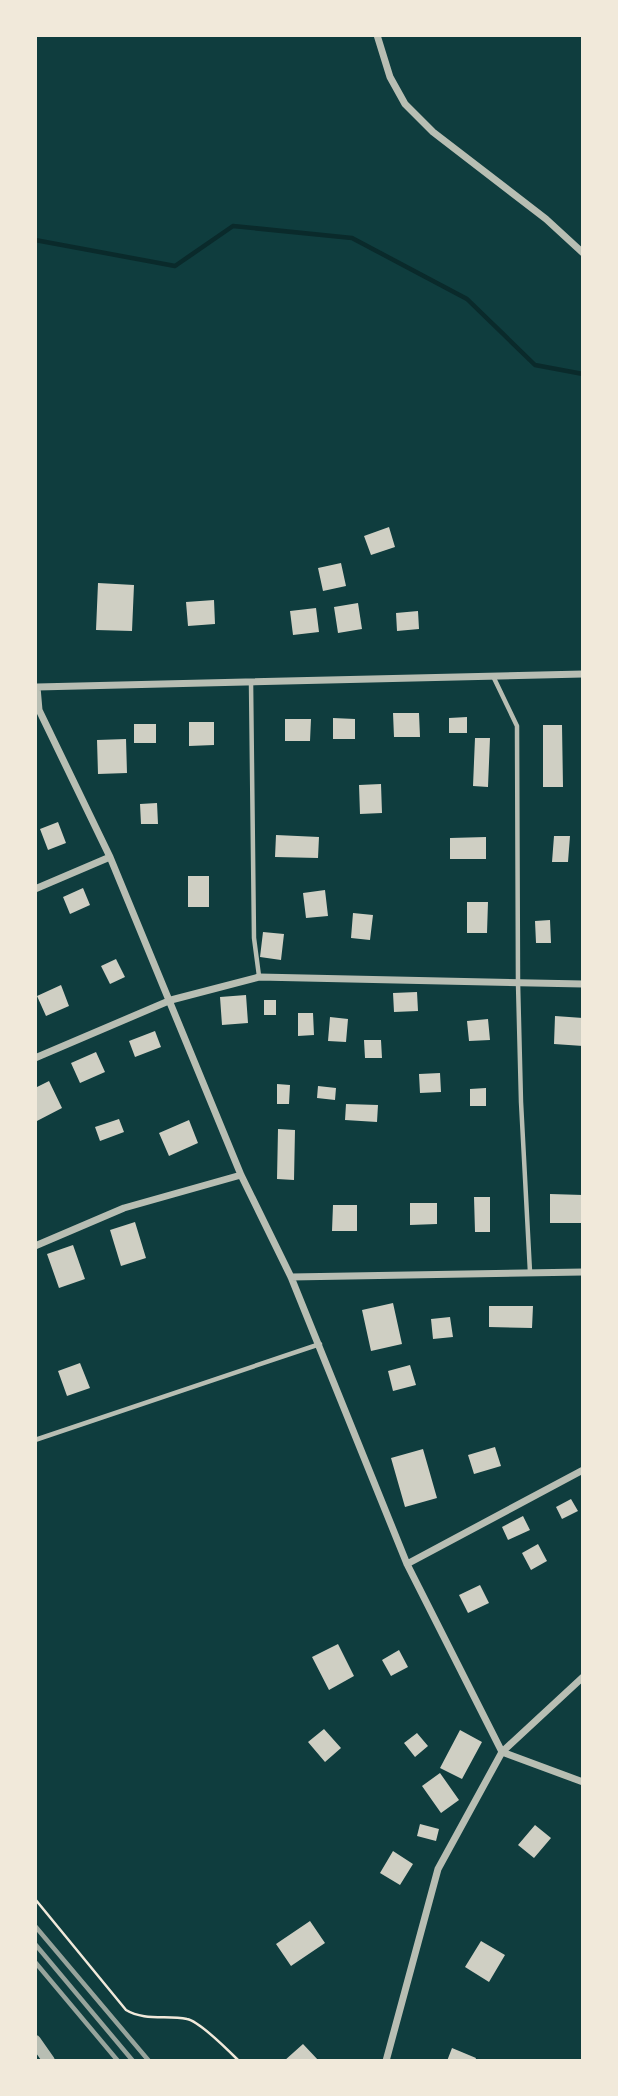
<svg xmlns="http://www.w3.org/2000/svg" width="618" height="2096" viewBox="0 0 618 2096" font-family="Barlow,sans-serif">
<rect width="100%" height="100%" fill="#0f3d3e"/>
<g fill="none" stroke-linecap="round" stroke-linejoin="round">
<path stroke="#0a2a2b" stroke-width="4.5" d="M35,240L175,266L233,226L352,238L467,299L535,365L583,374"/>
</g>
<path fill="#cfcfc3" d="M389,527L395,547L371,555L364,536Z
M341,563L346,586L323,591L318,568Z
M98,583L134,585L132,631L96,630Z
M214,600L215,624L188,626L186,602Z
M358,603L362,629L338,633L334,607Z
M316,608L319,632L293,635L290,611Z
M418,611L419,629L397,631L396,613Z
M393,713H419L420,737H394Z
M467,717V733H449V718Z
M333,718L355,719V739H333Z
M285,719H311L310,741H285Z
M189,722H214V745L189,746Z
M134,724H156V743H134Z
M543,725H562L563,787H543Z
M475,738H490L488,787L473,786Z
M126,739L127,773L98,774L97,740Z
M381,784L382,813L360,814L359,785Z
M157,803L158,824H141L140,804Z
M58,822L66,843L48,850L40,829Z
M276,835L319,837L318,858L275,857Z
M554,836H570L568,862H552Z
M486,837V859H450V838Z
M188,876H209V907H188Z
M83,888L90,905L70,914L63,897Z
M325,890L328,916L306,918L303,893Z
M467,902H488L487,933H467Z
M353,913L373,915L370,940L351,938Z
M550,920L551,943H536L535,921Z
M263,932L284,934L281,960L260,957Z
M116,959L125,977L110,984L101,966Z
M61,985L69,1006L46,1016L37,996Z
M417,992L418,1011L394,1012L393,993Z
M246,995L248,1023L222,1025L220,997Z
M264,1000H276V1015H264Z
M298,1013H313L314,1035L298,1036Z
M555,1016L583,1018V1046L554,1044Z
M330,1017L348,1019L346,1042L328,1041Z
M488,1019L490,1040L469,1041L467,1021Z
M155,1031L161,1047L135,1057L129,1041Z
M364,1040H381L382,1058H365Z
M96,1052L105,1072L80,1083L71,1063Z
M440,1073L441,1092L420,1093L419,1074Z
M49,1081L62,1108L35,1122V1088Z
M277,1084L290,1085L289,1104H277Z
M318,1086L336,1088L335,1100L317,1098Z
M486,1088V1106H470V1089Z
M346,1104L378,1105L377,1122L345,1120Z
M119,1119L124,1132L100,1141L95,1127Z
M189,1120L198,1143L169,1156L159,1133Z
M278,1129L295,1130L294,1180L277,1179Z
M550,1194L583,1195V1223H550Z
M474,1197H490V1232H475Z
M410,1203H437V1224L410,1225Z
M333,1205H357V1231H332Z
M135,1222L146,1258L121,1266L110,1230Z
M73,1245L85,1279L59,1288L47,1254Z
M393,1303L402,1344L371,1351L362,1310Z
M489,1306H533L532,1328L489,1327Z
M450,1317L453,1337L433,1339L431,1319Z
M80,1363L90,1388L67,1396L58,1371Z
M410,1365L416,1385L393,1391L388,1371Z
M495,1447L501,1466L474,1474L468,1455Z
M423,1449L437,1498L405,1507L391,1458Z
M571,1499L578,1511L562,1519L556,1507Z
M523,1516L530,1530L508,1540L502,1527Z
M538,1544L547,1561L531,1570L522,1553Z
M480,1585L489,1603L468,1613L459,1595Z
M338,1644L354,1676L329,1690L312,1657Z
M399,1650L408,1667L391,1676L382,1660Z
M324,1729L341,1748L325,1762L308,1742Z
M460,1730L482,1742L462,1779L440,1768Z
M417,1733L428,1746L415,1757L404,1743Z
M440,1773L459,1800L441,1813L422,1786Z
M420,1824L439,1829L436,1841L417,1836Z
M535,1825L551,1838L534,1858L518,1845Z
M393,1851L413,1864L400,1885L380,1873Z
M310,1921L325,1943L291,1966L276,1944Z
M481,1941L505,1955L489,1982L465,1967Z
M303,2044L319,2061H284Z
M452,2048L476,2058L475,2061H447Z"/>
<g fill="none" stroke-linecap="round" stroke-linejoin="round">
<path stroke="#f1e9da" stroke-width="2.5" d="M35,1899L126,2010C144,2021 167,2015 187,2019C199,2021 229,2051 239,2061"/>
<path stroke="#b8beb3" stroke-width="4.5" d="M493,676L517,726L518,983L521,1102L530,1272
M251,682L254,938L259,976
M35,1440L320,1344"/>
<path stroke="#b8beb3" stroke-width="7" d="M377,35L390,77L405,104L433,132L546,219L583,253
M583,674L37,687L39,710L110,857L241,1175L291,1277L407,1564L502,1752L583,1782
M35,889L110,857
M35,1058L171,1000L259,977L583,984
M35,1246L124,1208L241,1175
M291,1277L583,1272
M407,1564L583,1470
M386,2061L438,1869L502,1752L583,1677"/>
<path stroke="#b8beb3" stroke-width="12" d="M35,2041L49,2061"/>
<path stroke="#97a49c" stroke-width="4.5" d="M35,1926L149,2061
M35,1944L133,2061
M35,1962L118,2061"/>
</g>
<rect width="618" height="2096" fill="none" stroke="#f1e9da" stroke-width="74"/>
</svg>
